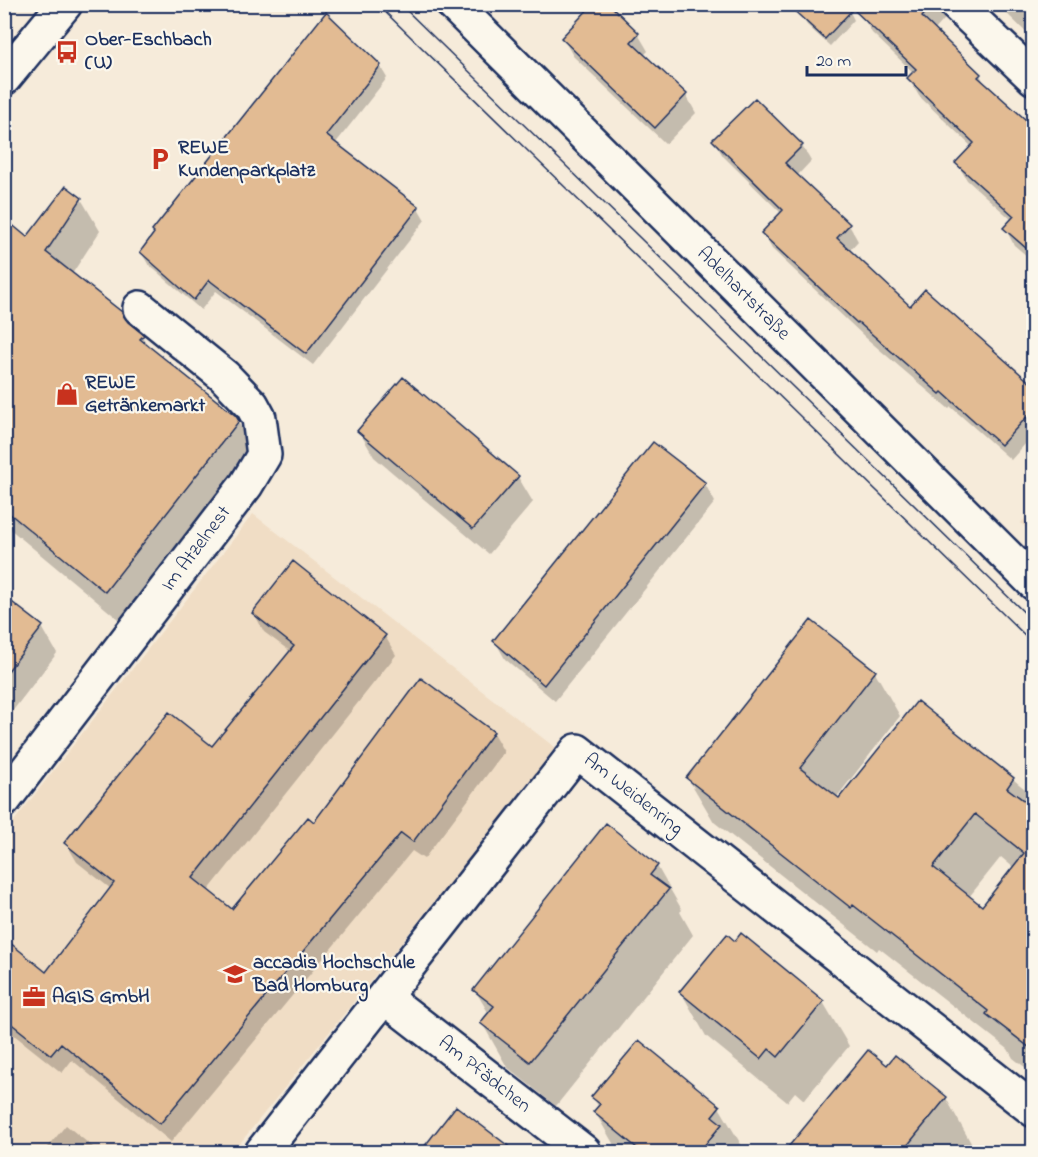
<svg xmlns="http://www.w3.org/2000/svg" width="1038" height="1157" viewBox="0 0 1038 1157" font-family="'Indie Flower',sans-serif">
<rect width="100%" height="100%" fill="#f6ebda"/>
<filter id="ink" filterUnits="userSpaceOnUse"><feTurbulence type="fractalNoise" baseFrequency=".0167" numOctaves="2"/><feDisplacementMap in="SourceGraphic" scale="12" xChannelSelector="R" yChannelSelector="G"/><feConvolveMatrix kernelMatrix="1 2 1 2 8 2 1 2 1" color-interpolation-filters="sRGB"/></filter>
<g filter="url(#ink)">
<path fill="#f0ddc5" d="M1033,509V535L1021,523Z
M253,514L557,749L233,1152H5L4,834Z"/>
<path fill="#0003" d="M527,4H537L532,10Z
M873,4H958L934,31L980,75L986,86L1034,129V262L1014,245L1005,228L1012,220L967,180L957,163L972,147L919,96L909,79L914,73L872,33L862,16Z
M997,4H1034V40Z
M850,12L854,20L830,46L807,25L802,17Z
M326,15L380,66L387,78L335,144L418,208L425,220L313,365L216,291L201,310L148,264L141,252Z
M638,34L648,51L643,56L686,95L696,113L666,144L573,56L563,38Z
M714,141L802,146L811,161L797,176L849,225L858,241L849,251L910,308L1034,388V434L1011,460L951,407L949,409L866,338L772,249L763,233L782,214L723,156Z
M81,199L100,231L72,274L142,336L149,348L235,417L257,455L124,624L4,524V220L27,239Z
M359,431L518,477L533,502L489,554L374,457Z
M705,484L715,502L555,701L505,659L495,641Z
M4,599L42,627L57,653L11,713L4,708Z
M254,613L385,636L396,655L208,891L232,911L314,824L421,680L493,733L504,752L424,859L412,851L171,1142L72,1060L62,1073L4,1027V940L46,974L111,889L77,862L66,843L213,748L291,652L264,632Z
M875,672L900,716L836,798L839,800L917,703L1034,796V904L1014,868L1001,857L969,897L1034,953V1074L1013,1058L1008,1049L879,948L877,951L714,822L688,778Z
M657,866L682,910L680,912L693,935L556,1106L507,1067L482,1023L489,1014L475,990Z
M681,992L823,1002L849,1046L804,1100L795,1092L787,1102L706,1036Z
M868,1052L887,1067L895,1057L946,1098L971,1143L963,1152H786Z
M593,1098L719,1107L745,1151L618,1152L595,1112L599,1107Z
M456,1108L514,1152H422Z
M66,1125L99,1152H44Z"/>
<path fill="#e2bb93" stroke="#1b2f5e" stroke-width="1.5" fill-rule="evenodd" d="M593,4H609L639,33L631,42L687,94L655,128L561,38Z
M787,4H933L922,17L981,74L978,77L1034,127V255L1003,228L1014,216L955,163L974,143L907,78L916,69L853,9L825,39Z
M326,12L381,65L326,135L419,207L306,354L209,280L194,300L140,252L154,233L152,231Z
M755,98L803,145L785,163L850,224L837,238L910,306L925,289L1034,386V409L1001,445L942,392L940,394L858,322L857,323L761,233L783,210L712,140Z
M66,186L82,198L46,252L122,312L128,322L144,335L140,339L236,416L239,421L105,592L4,509V218L27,237Z
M403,377L519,476L473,529L357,431Z
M653,442L706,483L544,685L493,641Z
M293,561L386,635L193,878L232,909L308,817L314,822L421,678L494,732L413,842L401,833L160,1124L61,1043L51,1055L4,1018V938L46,972L114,883L64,843L169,712L212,746L294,646L252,613Z
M4,596L43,626L4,676Z
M811,620L876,671L800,768L839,798L917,701L1014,778L1007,788L1034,808V1051L986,1014L988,1011L853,905L851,908L686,778ZM975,814L1024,853L982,906L933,867Z
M606,823L658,865L650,875L669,889L530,1062L480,1023L494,1006L473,990Z
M741,933L824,1001L778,1057L769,1049L761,1059L679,992L727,934L735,941Z
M639,1040L720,1106L712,1116L722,1124L699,1152H642L593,1112L600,1104L591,1097Z
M868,1050L887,1065L895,1055L947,1097L902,1152H784Z
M456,1106L516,1152H420Z"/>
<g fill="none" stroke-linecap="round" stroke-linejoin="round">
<g stroke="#1b2f5e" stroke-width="38">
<path id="minor" d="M453,4L1034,583
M956,4L1034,78
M4,78L65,4
M4,800L246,485L264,455L259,418L252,405L224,376L140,308
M384,997L584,1152
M262,1152L577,751L1034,1110"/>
</g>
<use href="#minor" stroke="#fbf7ec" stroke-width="33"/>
<path stroke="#1b2f5e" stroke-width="1.5" d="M377,4L1034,644
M400,4L1034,622"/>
</g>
</g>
<defs>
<g id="bus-bare" transform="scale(1.8)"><path d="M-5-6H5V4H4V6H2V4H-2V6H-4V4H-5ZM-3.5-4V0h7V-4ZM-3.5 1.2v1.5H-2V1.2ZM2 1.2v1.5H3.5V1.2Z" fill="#c8321e" stroke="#fbf7ec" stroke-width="2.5" paint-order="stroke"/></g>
<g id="parking-bare" transform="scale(1.8)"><path d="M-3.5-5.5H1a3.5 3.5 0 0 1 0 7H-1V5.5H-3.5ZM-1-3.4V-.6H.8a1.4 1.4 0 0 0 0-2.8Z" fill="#c8321e" stroke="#fbf7ec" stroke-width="2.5" paint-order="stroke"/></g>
<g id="shop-bare" transform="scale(1.8)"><path d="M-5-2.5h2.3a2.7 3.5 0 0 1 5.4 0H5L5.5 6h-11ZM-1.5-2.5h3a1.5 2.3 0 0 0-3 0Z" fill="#c8321e" stroke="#fbf7ec" stroke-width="2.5" paint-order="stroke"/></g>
<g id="university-bare" transform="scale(1.8)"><path d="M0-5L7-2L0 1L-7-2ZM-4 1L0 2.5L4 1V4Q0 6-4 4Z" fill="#c8321e" stroke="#fbf7ec" stroke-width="2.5" paint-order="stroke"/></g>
<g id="office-bare" transform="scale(1.8)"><path d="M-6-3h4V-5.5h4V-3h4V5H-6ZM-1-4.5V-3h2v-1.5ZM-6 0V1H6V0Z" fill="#c8321e" stroke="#fbf7ec" stroke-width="2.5" paint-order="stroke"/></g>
</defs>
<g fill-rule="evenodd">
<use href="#bus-bare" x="67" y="52"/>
<use href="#parking-bare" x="160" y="159"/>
<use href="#shop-bare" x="67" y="394"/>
<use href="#university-bare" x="235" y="974"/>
<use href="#office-bare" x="34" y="997"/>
</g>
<g text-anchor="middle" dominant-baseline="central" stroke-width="4.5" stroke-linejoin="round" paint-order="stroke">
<g font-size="20" font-weight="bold" fill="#1b2f5e" stroke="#fbf7ec" text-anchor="start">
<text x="85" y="40">Ober-Eschbach<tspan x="85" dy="23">(U)</tspan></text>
<text x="178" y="148">REWE<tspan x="178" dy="23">Kundenparkplatz</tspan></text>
<text x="85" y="383">REWE<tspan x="85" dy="23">Getränkemarkt</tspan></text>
<text x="253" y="963">accadis Hochschule<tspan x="253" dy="23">Bad Homburg</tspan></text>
<text x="52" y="997">AGIS GmbH</text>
</g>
<g font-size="20" fill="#1b2f5e" stroke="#fbf7ec">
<text transform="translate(743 294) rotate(45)">Adelhartstraße</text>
<text transform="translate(197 549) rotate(-53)">Im Atzelnest</text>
<text transform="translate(633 795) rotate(38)">Am Weidenring</text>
<text transform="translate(484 1075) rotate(38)">Am Pfädchen</text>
</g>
</g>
<rect width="1038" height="1157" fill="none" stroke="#fbf7ec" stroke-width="24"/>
<rect x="12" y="12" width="1014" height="1133" fill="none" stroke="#1b2f5e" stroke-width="2" filter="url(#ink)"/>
<path d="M807 66v9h99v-9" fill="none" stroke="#1b2f5e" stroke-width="3"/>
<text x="816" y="66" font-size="18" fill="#1b2f5e" stroke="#fbf7ec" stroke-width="4.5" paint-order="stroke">20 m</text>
</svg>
